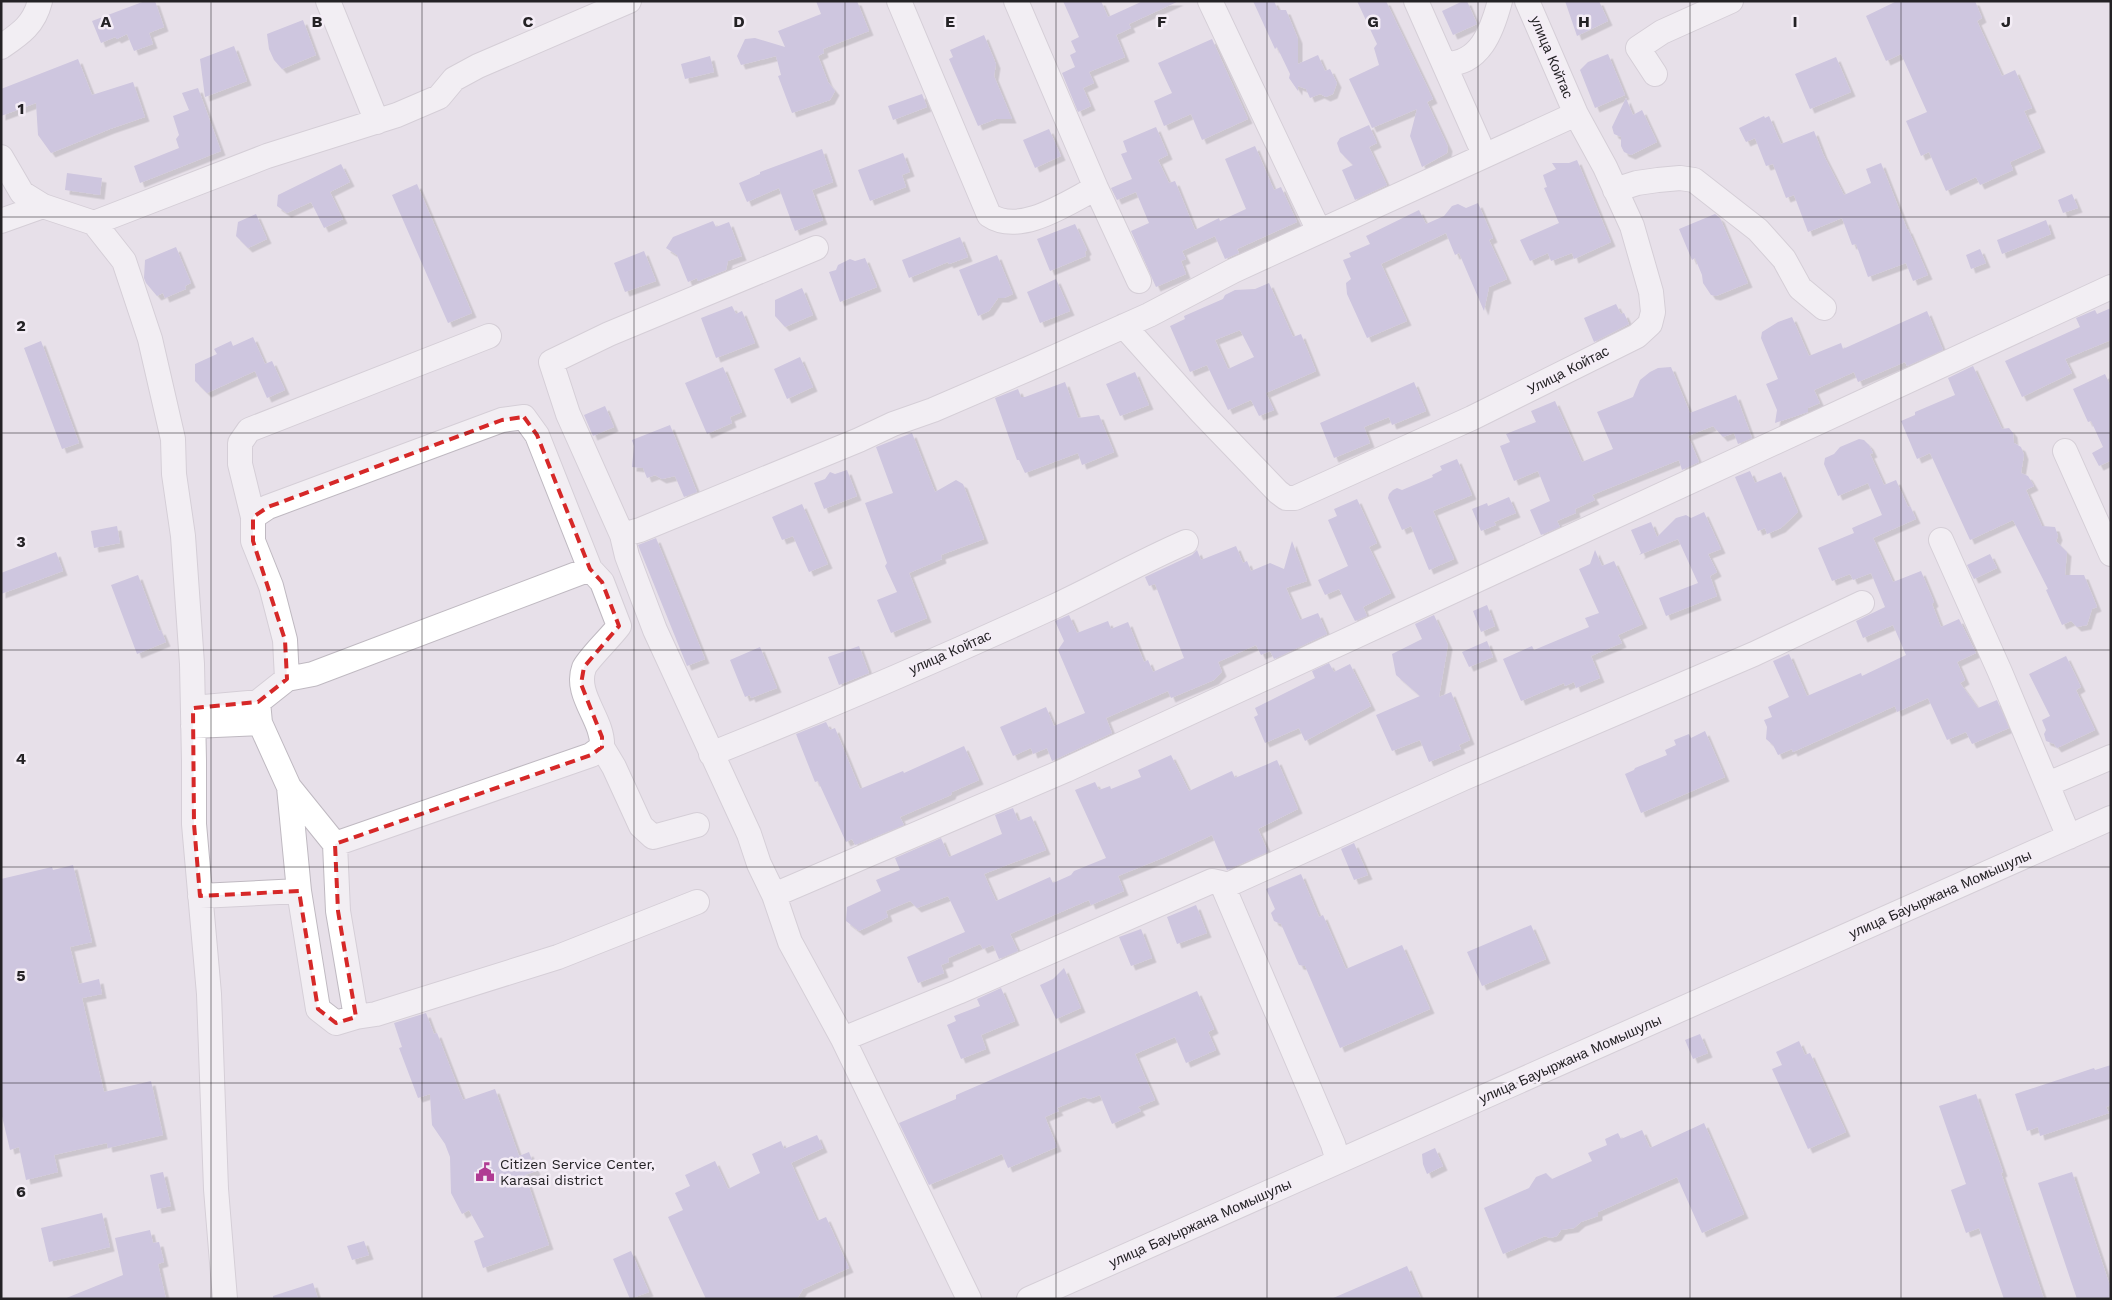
<svg xmlns="http://www.w3.org/2000/svg" width="2112" height="1300" viewBox="0 0 2112 1300" font-family="'Work Sans',sans-serif">
<defs>
<filter id="shadow"><feDropShadow dx="4.5" dy="4.5" stdDeviation="0" flood-color="#0004"/></filter>
</defs>
<rect width="100%" height="100%" fill="#e7e0e9"/>
<path fill="#afa6d2" fill-rule="evenodd" filter="url(#shadow)" d="M145,1H155L164,27L149,33L153,44L134,51L127,34L117,39L115,37L101,43L92,21Z
M816,1H857L869,31L823,49L824,53L818,56L828,82L835,91L830,100L792,113L778,76L781,75L776,56L741,65L737,56L745,39L755,38L785,47L778,31L821,14Z
M1063,1H1101L1108,17L1143,1H1179L1129,24L1131,28L1116,35L1125,57L1089,72L1094,83L1083,88L1091,106L1078,112L1062,73L1075,67L1070,55L1076,52L1071,41L1079,37Z
M1253,1H1274L1278,10H1286L1298,39V64L1318,55L1325,71L1330,69L1337,83L1333,94L1326,97L1320,94L1310,98L1306,89L1298,86V91L1289,78L1290,74L1277,47L1275,49Z
M1357,1H1386L1433,99L1427,102L1448,147L1447,153L1422,167L1410,136L1417,109L1372,128L1349,79L1379,65L1374,48L1377,44Z
M1463,1H1467L1477,24L1453,35L1442,11Z
M1565,1H1599L1608,21L1577,36Z
M1897,1H1975L1982,18L1977,21L2002,76L2015,70L2032,108L2024,111L2041,148L2010,162L2013,170L1980,185L1976,177L1946,191L1929,152L1921,156L1906,121L1927,112L1901,54L1886,61L1866,16Z
M303,20L316,55L282,69L274,60L269,49L267,34Z
M984,35L996,64L994,76L1012,119H996L978,126L949,59L953,57L950,50Z
M1212,39L1248,119L1202,140L1191,114L1164,126L1154,101L1172,93L1158,63Z
M234,46L247,81L205,97L200,59Z
M1608,54L1625,95L1595,108L1580,70L1588,62Z
M710,56L714,72L685,79L681,64Z
M1836,57L1851,92L1810,109L1795,74Z
M78,59L92,95L133,82L145,117L110,129L51,153L38,135L36,103L1,116V89Z
M198,88L221,151L140,183L134,166L179,148L176,139L179,135L173,116L189,110L182,93Z
M922,94L927,107L893,120L888,106Z
M1626,98L1633,115L1642,110L1657,142L1631,155L1624,152L1621,146V137L1614,134L1612,127Z
M1764,116L1765,118L1769,116L1781,144L1814,131L1823,154L1844,195L1871,183L1866,169L1881,163L1907,229H1908L1928,275L1913,281L1906,263L1868,277L1856,244L1852,245L1842,218L1808,232L1794,195L1786,198L1773,164L1766,166L1755,138L1746,142L1739,128Z
M1369,125L1377,143L1369,147L1387,185L1355,200L1342,170L1353,165L1340,152L1337,143L1340,138Z
M1156,127L1168,155L1158,160L1169,183L1175,181L1195,230L1219,218L1220,221L1246,209L1225,159L1255,146L1274,190L1281,187L1297,222L1237,249L1239,253L1225,259L1215,236L1182,251L1186,259L1181,261L1186,274L1156,287L1131,231L1149,223L1136,192L1117,200L1111,188L1132,179L1121,154L1127,152L1123,141Z
M1049,129L1061,156L1035,168L1023,140Z
M822,149L833,182L812,190L823,220L795,231L779,188L747,202L739,183L760,174V172Z
M903,153L910,172L902,175L906,187L870,201L858,170Z
M1577,160L1611,242L1574,259L1572,253L1551,261L1548,253L1530,261L1520,240L1559,223L1544,188L1547,187L1543,175L1556,169L1552,163H1569Z
M341,164L350,182L330,192L343,219L324,228L311,202L287,213L277,206L278,195Z
M67,173L102,178L100,195L65,190Z
M417,184L472,313L448,323L392,195Z
M2072,194L2078,208L2063,213L2058,200Z
M1478,203L1493,238L1489,240L1507,279L1489,287L1484,311L1459,253L1455,255L1446,233L1381,264L1407,321L1367,338L1347,294L1346,283L1351,279L1343,260L1351,257L1349,253L1370,244L1366,236L1419,210L1426,224L1444,216L1452,206L1458,204L1466,208Z
M256,214L267,239L248,248L236,236L238,222Z
M1715,214L1720,218L1748,283L1716,296L1711,295L1703,283L1702,275L1695,258L1692,260L1679,229Z
M2046,220L2051,234L2002,254L1997,240Z
M713,221L716,227L729,222L742,256L728,261L726,270L698,281L697,278L688,282L677,255L666,248L673,237Z
M1075,224L1087,250L1085,252L1086,256L1050,271L1037,239Z
M960,237L968,257L949,264L948,262L909,278L902,260Z
M176,247L191,283L185,286L186,289L165,298L163,293L157,296L146,283L144,278L145,260Z
M1980,249L1986,263L1971,269L1966,255Z
M644,251L656,281L625,292L614,263Z
M997,255L1013,294L1004,298H998L989,311L978,316L959,270Z
M865,258L877,287L840,302L829,272L836,270L838,265L850,259L855,261Z
M1056,279L1070,311L1040,323L1027,292Z
M1269,283L1293,337L1301,334L1316,371L1266,393L1274,410L1259,416L1251,400L1228,410L1207,365L1190,372L1170,326L1185,319L1184,316L1223,299L1225,295L1235,290L1255,289ZM1240,330L1254,357L1228,369L1215,340Z
M802,288L813,315L785,327L775,316V300Z
M1616,304L1621,314L1624,313L1629,324L1594,342L1584,318Z
M732,306L736,314L742,311L755,343L716,358L701,318Z
M2111,308V340L2065,359L2072,373L2022,397L2005,361L2080,327L2076,318L2095,310L2097,314Z
M1927,311L1943,350L1907,366L1905,362L1858,382L1854,372L1814,390L1820,403L1808,408V412L1775,423L1777,410L1766,384L1778,379L1761,338L1762,332L1778,322L1792,317L1809,356L1841,343L1843,349Z
M253,337L265,364L272,361L285,390L267,398L255,371L207,393L195,381V364L217,354L214,349L231,341L233,346Z
M41,341L79,443L62,449L24,348Z
M800,357L813,387L787,399L774,369Z
M1973,366L2002,429L2009,428L2013,433L2014,443L2021,447L2024,455L2021,473L2028,476L2034,486L2026,490L2042,526L2055,527L2058,536L2056,541L2067,552L2065,575H2084L2097,607L2092,609L2087,625L2077,627L2071,621L2062,625L2046,590L2048,589L2013,520L1970,540L1930,453L1917,459L1901,421L1915,415V412L1955,395L1948,378Z
M723,367L742,412L730,417L732,423L707,434L685,383Z
M1671,367L1690,413L1736,395L1752,438L1738,444L1734,433L1723,437L1713,426L1688,436L1699,462L1682,470L1679,460L1592,495L1595,500L1575,509L1576,513L1557,521L1560,527L1541,535L1530,510L1550,501L1538,471L1514,481L1500,446L1510,442L1506,434L1536,422L1531,411L1555,401L1582,462L1613,449L1597,412L1633,397L1640,380L1650,372L1658,368Z
M1135,372L1149,405L1120,416L1106,384Z
M2105,374L2111,387V464L2110,461L2099,466L2092,453L2103,447L2091,421L2088,422L2073,389Z
M1065,382L1078,418L1099,415L1114,452L1082,465L1078,453L1025,473L1019,460H1017L995,398L1018,389L1021,397H1025Z
M1414,382L1426,411L1392,425L1389,417L1364,427L1370,443L1334,458L1320,423Z
M605,406L614,427L593,436L584,415Z
M670,425L697,492L684,497L675,476L662,479L655,475L647,478L643,468L632,467L634,446L632,440Z
M912,433L935,492L956,480L963,484L984,539L941,555L942,559L909,573L927,618L891,633L877,600L897,592L885,566L887,563L865,503L893,493L876,447Z
M1859,439L1864,440L1869,445L1873,453L1870,454L1884,485L1896,480L1908,507L1910,506L1916,519L1873,538L1893,582L1921,571L1934,602L1932,604L1941,627L1959,619L1976,653L1957,662L1965,680L1960,683L1978,708L1997,700L2009,728L1972,744L1966,732L1947,740L1928,698L1897,712L1895,706L1793,752L1792,749L1778,755L1773,745L1766,739L1767,727L1764,720L1772,717L1768,707L1789,697L1773,661L1789,654L1807,696L1861,673L1862,676L1906,655L1893,625L1863,638L1856,621L1885,607L1871,573L1853,580L1850,574L1832,581L1818,548L1854,533L1852,528L1882,515L1868,483L1838,496L1824,464L1825,458L1834,454L1840,447Z
M1457,459L1472,495L1433,511L1454,559L1429,570L1411,526L1402,530L1388,498L1389,494L1393,490L1397,488L1402,490L1433,477L1432,475L1442,470L1440,466Z
M847,470L857,496L824,509L814,483L825,479L830,472L835,474Z
M1750,471L1755,483L1781,472L1798,512L1781,528L1767,534L1765,528L1758,531L1735,477Z
M1509,497L1516,513L1494,522L1496,525L1481,531L1472,509L1487,503L1488,506Z
M1357,499L1377,543L1369,547L1391,593L1363,607L1367,616L1355,621L1339,589L1325,595L1318,580L1348,566L1328,520L1337,516L1334,509Z
M802,504L828,564L809,572L793,536L782,540L772,517Z
M1704,512L1721,549L1708,554L1717,572L1710,576L1717,596L1666,616L1659,598L1698,583L1678,539L1639,555L1641,553L1631,530L1651,522L1657,537L1676,518L1686,515L1691,518Z
M117,526L120,543L94,548L91,531Z
M656,538L705,659L687,666L638,545Z
M1292,541L1307,581L1286,588L1300,620L1318,613L1327,634L1274,659L1270,651L1261,655L1256,645L1218,662L1222,672L1214,680L1171,698L1168,691L1106,718L1112,733L1052,761L1047,748L1033,754L1031,748L1013,756L1000,727L1046,707L1054,726L1085,713L1058,650L1064,641L1055,621L1069,615L1077,633L1108,621L1111,629L1128,622L1144,662L1148,660L1153,672L1184,658L1155,584L1149,586L1145,577L1192,555L1197,550L1201,560L1236,546L1243,563L1247,561L1251,571L1270,563L1284,569Z
M1595,550L1602,566L1614,561L1643,624L1618,635L1622,643L1591,656L1600,678L1576,688L1574,682L1565,686L1564,683L1521,701L1503,659L1532,646L1534,650L1589,627L1585,618L1599,613L1579,569L1590,564Z
M56,552L63,571L1,594V573Z
M1990,554L1997,568L1974,579L1967,565Z
M138,575L159,631L161,630L166,642L137,654L111,585Z
M1487,605L1495,626L1481,632L1473,611Z
M1434,615L1448,645L1439,697L1451,692L1470,740L1459,745L1461,749L1429,762L1420,740L1392,751L1376,715L1420,696L1396,675L1392,654L1422,639L1415,624Z
M1487,641L1493,657L1469,667L1462,652Z
M859,646L869,673L839,685L828,657Z
M760,647L777,688L751,698L750,695L745,697L730,660Z
M2066,656L2081,687L2076,690L2095,730L2057,748L2054,744L2046,741L2044,734L2046,730L2042,720L2050,716L2029,674Z
M1329,663L1334,672L1350,664L1371,706L1305,741L1299,728L1265,743L1254,717L1258,715L1255,708L1315,678L1312,671Z
M826,722L830,730L835,728L860,789L903,771L904,773L964,746L979,780L952,792L951,795L900,817L904,825L855,845L852,839L846,842L818,781L815,782L796,734Z
M1705,731L1725,777L1641,813L1625,774L1634,770L1635,768L1667,755L1665,750L1676,745L1674,740L1689,734L1691,738Z
M1171,755L1189,791L1232,771L1235,778L1277,760L1298,809L1258,829L1268,852L1227,870L1212,835L1165,857L1118,876L1124,891L1091,905L1089,900L1010,934L1018,951L999,959L993,945L983,949L980,944L948,958L949,962L941,965L944,973L918,983L907,957L965,932L948,896L917,908L910,901L886,911L888,917L859,931L846,921L847,907L881,891L876,880L900,870L895,858L941,838L949,857L1002,834L995,815L1013,808L1018,821L1031,816L1046,850L984,874L996,901L1050,877L1053,883L1071,875L1074,871L1106,858L1075,790L1095,782L1099,790L1110,786L1111,789L1141,777L1138,770Z
M1354,843L1368,875L1354,880L1341,849Z
M73,865L92,942L70,947L79,984L99,979L102,994L82,998L104,1092L151,1081L163,1135L108,1148L107,1143L54,1155L58,1172L26,1180L19,1147L10,1150L1,1112V879L52,867L53,870Z
M1301,874L1319,917L1323,915L1346,969L1402,945L1430,1009L1340,1048L1305,966L1299,965L1281,924L1274,921L1271,913L1275,909L1266,889Z
M1196,905L1207,933L1177,944L1167,917Z
M1531,925L1546,959L1482,986L1467,952Z
M1141,929L1152,958L1131,966L1119,937Z
M1064,968L1081,1008L1056,1019L1040,985L1053,979Z
M1001,988L1015,1021L981,1035L986,1049L961,1059L947,1025L956,1021L954,1016L980,1006L977,999Z
M1197,991L1214,1029L1208,1032L1216,1050L1186,1063L1175,1037L1135,1054L1155,1100L1138,1107L1141,1111L1112,1124L1100,1095L1089,1099L1084,1097L1057,1108L1059,1111L1045,1117L1057,1147L1008,1168L1002,1154L929,1185L899,1123L956,1099V1095Z
M426,1013L434,1034L437,1033L463,1100L495,1089L519,1156L529,1152L536,1171L525,1175L549,1245L483,1268L474,1241L484,1237L469,1210L462,1214L451,1193L450,1157L445,1144L432,1125L430,1094L418,1098L399,1048L402,1047L394,1023Z
M1700,1034L1708,1053L1693,1059L1685,1040Z
M1799,1041L1805,1055L1810,1053L1846,1132L1808,1149L1772,1069L1782,1065L1776,1052Z
M2111,1065V1105L2106,1107L2109,1113L2040,1136L2038,1127L2027,1131L2015,1094L2094,1068L2095,1070Z
M1976,1094L2003,1172L2001,1173L2044,1299H2004L1979,1228L1966,1233L1951,1190L1966,1184L1939,1106Z
M1704,1123L1744,1214L1702,1233L1677,1177L1598,1212V1216L1581,1222L1574,1228L1561,1230L1557,1236L1550,1238L1545,1236L1503,1254L1484,1208L1529,1188L1536,1177L1546,1173L1552,1179L1592,1161L1588,1153L1607,1145L1605,1139L1618,1133L1621,1139L1642,1130L1650,1148Z
M817,1135L823,1148L791,1163L817,1221L826,1217L849,1268L803,1289L797,1299H706L668,1217L683,1210L675,1193L690,1186L685,1175L715,1161L728,1189L760,1173L752,1154L781,1141L784,1149Z
M1435,1148L1443,1166L1427,1174L1423,1164L1422,1154Z
M163,1172L171,1206L157,1209L150,1175Z
M2072,1172L2111,1289V1299H2077L2038,1183Z
M102,1213L110,1247L49,1262L41,1228Z
M150,1230L153,1243L159,1242L164,1262L158,1264L166,1299H64L123,1275L115,1238Z
M364,1241L369,1255L352,1260L347,1246Z
M631,1251L649,1292L630,1299L613,1259Z
M1407,1266L1421,1299H1331Z
M313,1283L318,1299H273V1296Z"/>
<g fill="none" stroke-linecap="round" stroke-linejoin="round">
<g stroke="#bfb9c1" stroke-width="26">
<path id="minor" d="M328,1L377,122
M899,1L989,215C1020,236 1067,203 1096,188
M1016,1L1096,188L1139,281
M1210,1L1319,231
M1416,1L1479,143
M1,47C20,34 34,25 40,1
M1444,64C1480,65 1492,31 1500,1
M1655,74L1638,48L1662,32L1731,1
M1,157L22,193L43,206L94,223
M1615,190L1637,183L1658,180L1680,178L1694,180L1758,230L1784,259L1800,288L1824,308
M1,221L43,206
M94,223L124,261L150,339L173,439L174,474L183,536L192,664L194,761V824L209,994L216,1189L225,1299
M94,223L267,156L397,115L439,97L454,79L478,66L629,1
M816,248L609,334L551,362L568,414L622,535L627,556L655,630L749,834L759,864L774,895L790,942L843,1039L958,992L1212,881L1221,883L1225,891L1333,1144L1338,1161
M1124,326L1202,413L1278,492L1286,498H1295L1472,418L1637,336L1650,324L1653,312L1651,292L1632,226L1605,167L1576,114L1527,1
M2065,451L2111,554
M253,517L240,464V443L249,430L489,336
M622,535L640,530L859,440L893,424L933,410L1028,369L1149,315L1233,271L1576,114
M1941,540L2000,672L2069,837
M590,569L602,582L619,626C611,637 587,660 584,668C574,695 604,720 602,747L591,755L335,844L289,787L260,723L258,702L287,679L313,674Z
M287,679L285,640L271,586L253,541V517L268,507L502,420L524,417L537,435L590,569
M193,708L258,702
M193,726L260,723
M602,747L614,767L641,826L653,837L697,825
M711,754C826,708 940,659 1053,607C1098,586 1140,562 1186,542
M2048,784L2111,757
M289,787L299,891L318,1009L336,1023L356,1017
M335,844L338,911L356,1017L376,1014L558,957L697,902
M1223,887L1464,778L1754,654L1862,603
M774,895L1066,770L2111,287
M200,896L299,891
M843,1039L969,1299
M1029,1299L2111,818"/>
</g>
<use href="#minor" stroke="#fff" stroke-width="24"/>
</g>
<path d="M0 0H2112V1300H0ZM524,417L537,435L590,569L602,582L619,626L584,667L581,684L602,737V747L591,755L335,844L338,911L356,1017L336,1023L318,1009L299,891L200,896L194,824L193,708L258,702L287,679L285,640L253,541V517L268,507L502,420Z" fill="#e7e0e9" fill-opacity=".55" fill-rule="evenodd"/>
<path fill="none" stroke="#d62828" stroke-width="4" stroke-dasharray="10 6" stroke-linejoin="round" d="M524,417L537,435L590,569L602,582L619,626L584,667L581,684L602,737V747L591,755L335,844L338,911L356,1017L336,1023L318,1009L299,891L200,896L194,824L193,708L258,702L287,679L285,640L253,541V517L268,507L502,420Z"/>
<path fill="none" stroke="#242225" stroke-width="1" stroke-opacity="0.55" d="M211,1V1299M422,1V1299M634,1V1299M845,1V1299M1056,1V1299M1267,1V1299M1478,1V1299M1690,1V1299M1901,1V1299M1,217H2111M1,433H2111M1,650H2111M1,867H2111M1,1083H2111"/>
<defs>
<g id="civic-bare" transform="scale(1.5)"><path d="M-.6-6.5H3V-4.5H.6V-3L4-1V1h2V6H-6V1h2V-1L-.6-3ZM-1.2 2.5V6h2.4V2.5Z" fill="#b03b93" stroke="#f4edf6" stroke-width="2.5" paint-order="stroke"/></g>
</defs>
<g fill-rule="evenodd">
<use href="#civic-bare" x="485" y="1172"/>
</g>
<g text-anchor="middle" dominant-baseline="central" stroke-width="5" stroke-linejoin="round" paint-order="stroke">
<g font-size="14" fill="#242225" stroke="#f4edf6">
<text transform="translate(1552 57) rotate(67)">улица Койтас</text>
<text transform="translate(1568 370) rotate(-27)">Улица Койтас</text>
<text transform="translate(950 652) rotate(-24)">улица Койтас</text>
<text transform="translate(1940 894) rotate(-24)">улица Бауыржана Момышулы</text>
<text transform="translate(1570 1059) rotate(-24)">улица Бауыржана Момышулы</text>
<text transform="translate(1200 1223) rotate(-24)">улица Бауыржана Момышулы</text>
</g>
<g font-size="14" fill="#242225" stroke="#f4edf6" text-anchor="start">
<text x="500" y="1164">Citizen Service Center,<tspan x="500" dy="16">Karasai district</tspan></text>
</g>
</g>
<g font-size="16" text-anchor="middle" font-weight="bold" fill="#242225" stroke="#f4edf6" stroke-width="5" stroke-linejoin="round" paint-order="stroke">
<text x="106" y="27">A</text>
<text x="317" y="27">B</text>
<text x="528" y="27">C</text>
<text x="739" y="27">D</text>
<text x="950" y="27">E</text>
<text x="1162" y="27">F</text>
<text x="1373" y="27">G</text>
<text x="1584" y="27">H</text>
<text x="1795" y="27">I</text>
<text x="2006" y="27">J</text>
<text x="21" y="114">1</text>
<text x="21" y="331">2</text>
<text x="21" y="547">3</text>
<text x="21" y="764">4</text>
<text x="21" y="981">5</text>
<text x="21" y="1197">6</text>
</g>
<rect width="2112" height="1300" fill="none" stroke="#242225" stroke-width="5"/>
</svg>
